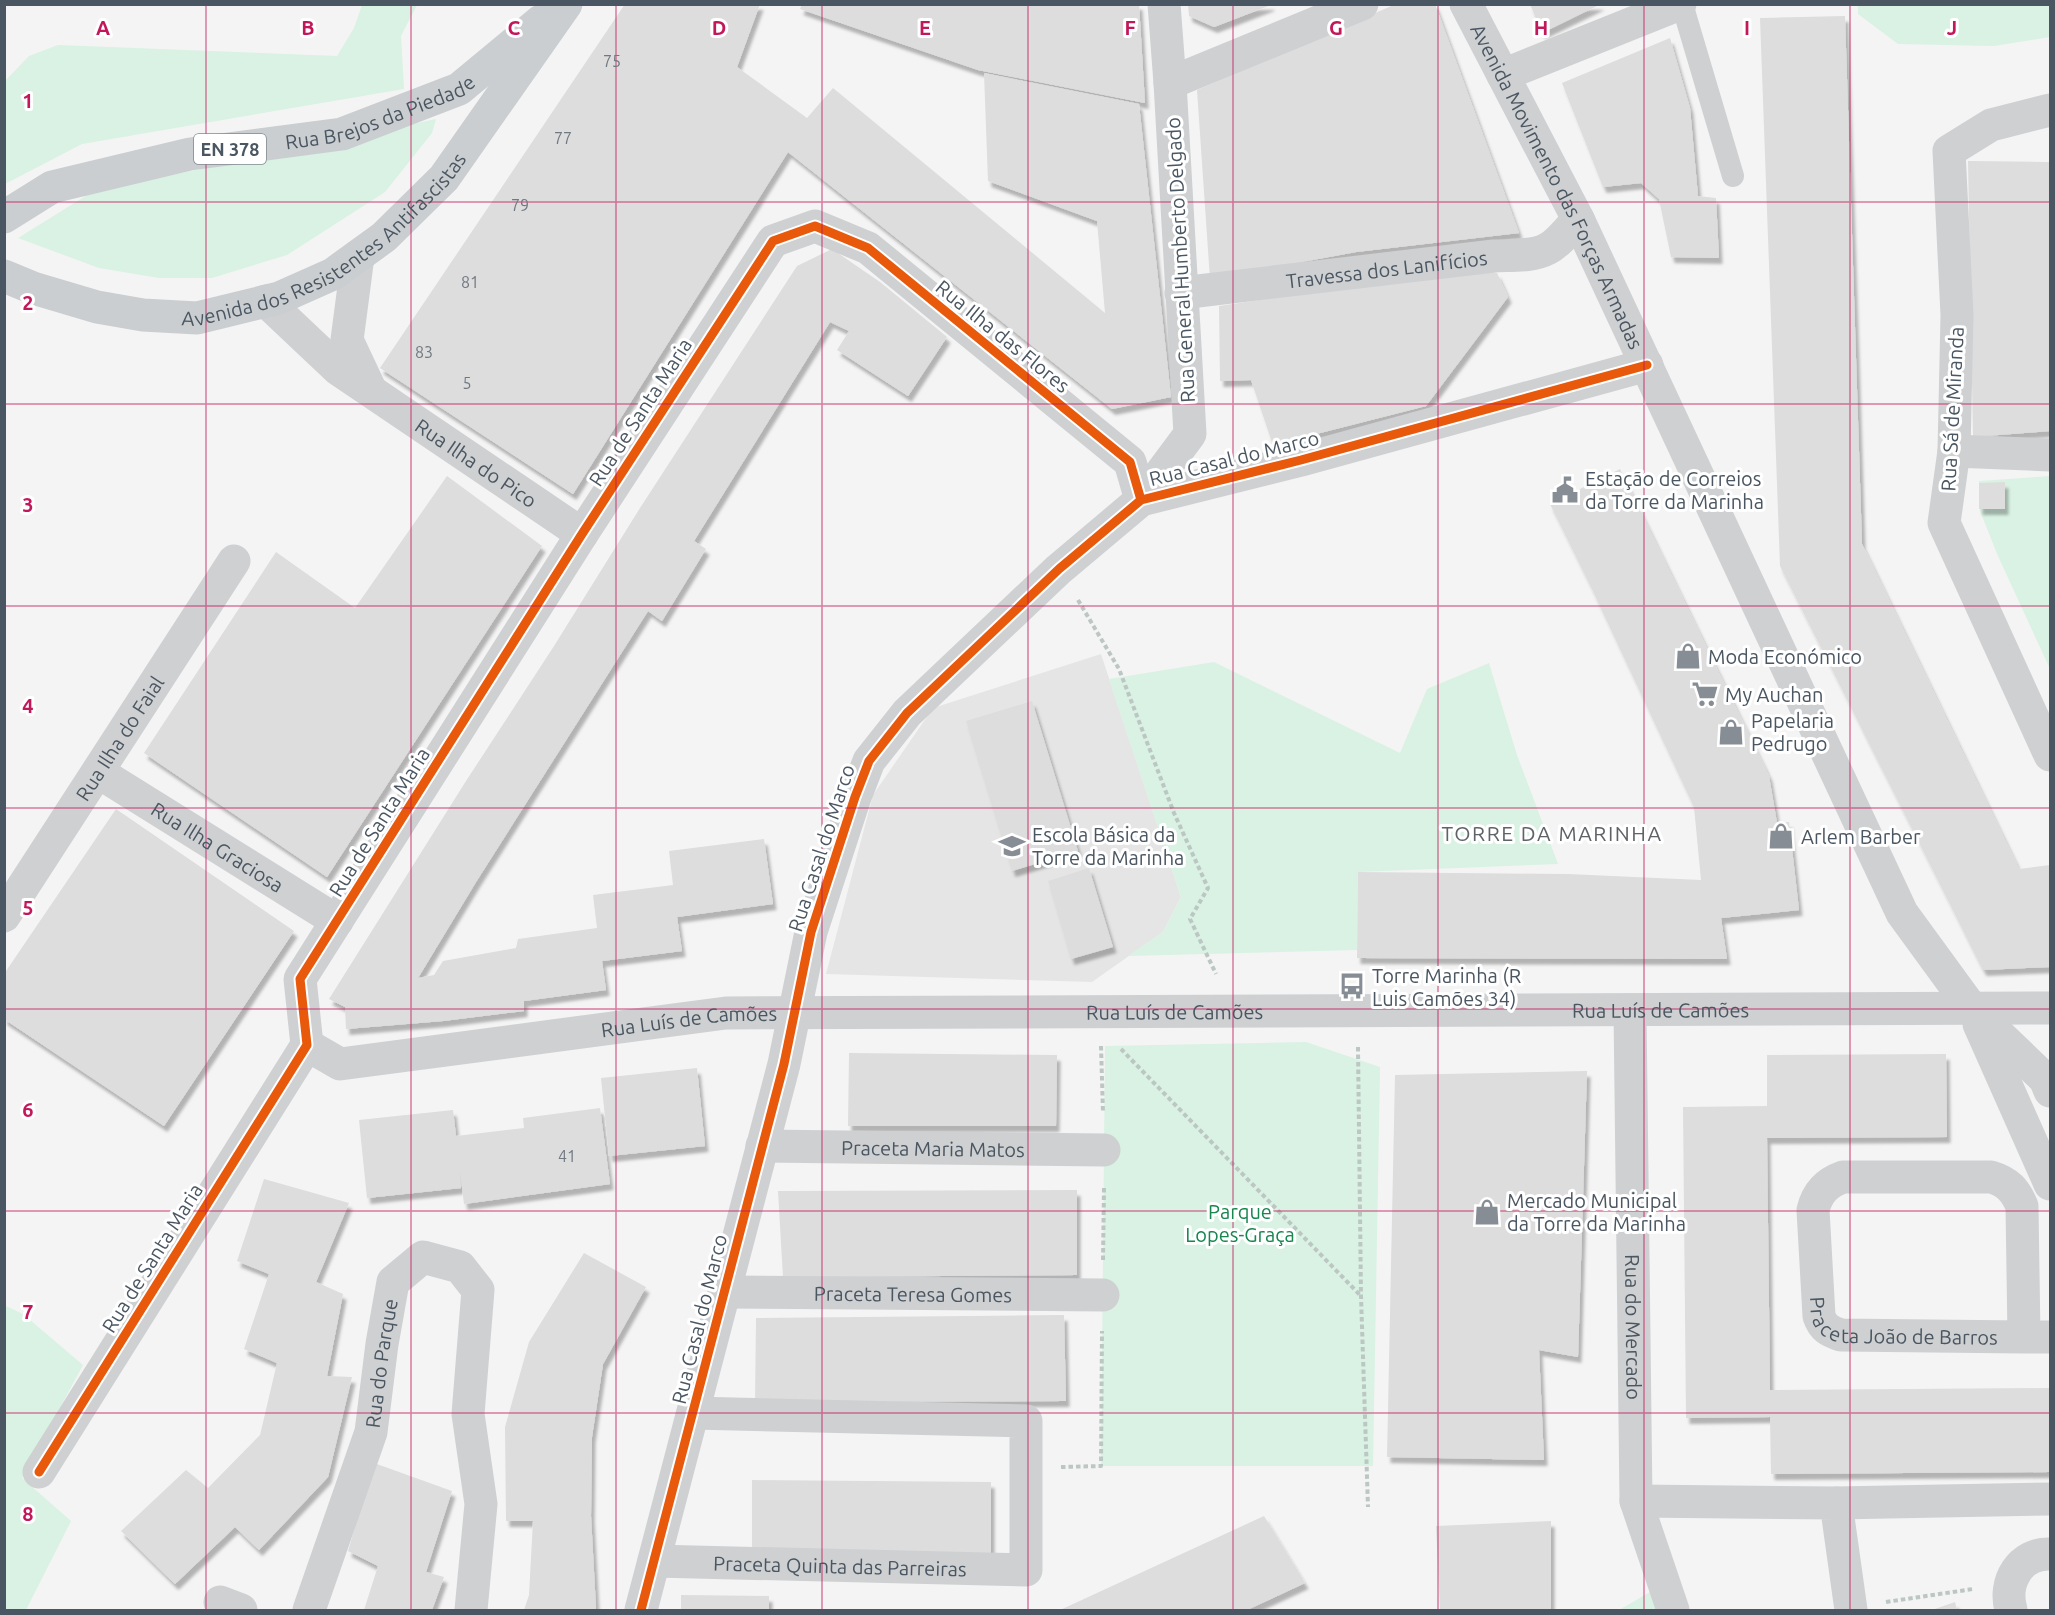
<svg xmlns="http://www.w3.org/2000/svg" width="2055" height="1615" viewBox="0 0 2055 1615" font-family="Ubuntu,sans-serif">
<defs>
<filter id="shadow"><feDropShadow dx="3.5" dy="6" stdDeviation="1.5" flood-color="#0004"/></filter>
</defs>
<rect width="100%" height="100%" fill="#f4f4f4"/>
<path fill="#e6e5e6" d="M1101,654L1181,897L1163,932L1092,982L826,974L873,795L933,708Z"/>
<path fill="#d9f2e3" d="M362,5H417L401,36L404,89L82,144L5,184V81L29,56L58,45L337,56L354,28Z
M1858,5H2050V37L1994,46L1898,44L1858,14Z
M436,119L432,133L385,192L287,255L212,278H159L99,268L18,238L92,192Z
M2050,476V669L1998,556L1980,511L1979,481Z
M1214,662L1400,753L1427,689L1489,663L1517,755L1558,864L1358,872L1357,950L1128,956L1163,932L1181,897L1109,679Z
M1306,1042L1380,1067L1373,1466H1101L1105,1046Z
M4,1305L23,1314L83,1365L22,1478L71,1521L26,1610H5Z
M1650,1592L1657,1610H1619Z"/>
<path fill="#ddddde" filter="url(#shadow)" d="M625,4H760L737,67L807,118L833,88L1105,313L1097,221L988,181L984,73L1139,104L1171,397L1112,409L788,152L573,494L380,368Z
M802,4H1139L1145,103L978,70L800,9Z
M1188,4H1271V5L1214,27L1189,16Z
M1396,4H1435L1519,233L1356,252L1210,279L1197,90Z
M1530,4H1601L1542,33Z
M1845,16L1862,544L2019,869L2050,865V967L1983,970L1780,566L1760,18Z
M1670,38L1690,108L1698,196L1716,198L1719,258L1671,257L1659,199L1641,183L1603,187L1562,83Z
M1968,161L2050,162V431L1973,437Z
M832,249L880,282L947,337L908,396L837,350L849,331L830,322L694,541L706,549L662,621L648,611L476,882L418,978L434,975L443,961L516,948L518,939L597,928L593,895L673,885L669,851L764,839L773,904L677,917L682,951L602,961L606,990L524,1001V1011L443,1021L346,1029L345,1007L329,999L466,781L554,646L640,508L797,266Z
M1468,269L1497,273L1508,297L1426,406L1273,445L1251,380L1220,381L1219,306Z
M1620,469L1769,776L1777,823L1789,822L1799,910L1721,918L1727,959L1357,958L1358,872L1568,874L1701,880L1694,807L1591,587L1550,504Z
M447,476L542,546L327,877L144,753L276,552L355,608Z
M2005,482V509H1979V483Z
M1032,701L1078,851L1012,871L966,721Z
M116,809L294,931L164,1126L4,1019V974Z
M1089,868L1113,947L1071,959L1048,881Z
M849,1053L1057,1055L1056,1126H848Z
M1946,1054L1947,1137L1767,1138L1770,1390L2050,1388V1472L1771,1474L1770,1417L1686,1418L1683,1107L1767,1106V1055Z
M697,1068L705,1146L609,1156L601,1078Z
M1587,1071L1578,1357L1539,1350L1544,1460L1387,1457L1395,1075Z
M600,1108L610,1184L464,1204L460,1171L461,1188L367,1198L359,1120L453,1110L456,1136L524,1128L523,1118Z
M264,1179L349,1203L316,1282L343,1294L327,1376L352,1377L328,1477L259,1550L235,1527L175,1584L121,1531L186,1470L208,1488L260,1435L277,1363L244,1349L269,1274L237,1261Z
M1077,1190V1275L783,1277L778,1191Z
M584,1253L646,1287L603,1364L592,1437L591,1516L596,1608L595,1610H524L529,1595L533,1521H506L505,1427L529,1342Z
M1064,1315L1066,1401L755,1402L756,1318Z
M374,1463L452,1491L426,1572L444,1577L432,1610H364L378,1566L348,1551Z
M752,1480L991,1482V1554L752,1552Z
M1264,1516L1305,1583L1247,1610H1060Z
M1551,1521V1610H1440L1436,1526Z
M681,1595L769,1596V1610H681Z
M1955,1602L1957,1610H1932Z"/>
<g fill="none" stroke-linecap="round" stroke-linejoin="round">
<path stroke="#bcc7c4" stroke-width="4" stroke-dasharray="4.5 3" stroke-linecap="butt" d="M1078,600L1119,669L1174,813L1208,888L1190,919L1216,974
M1101,1046L1103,1113
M1358,1047L1361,1296L1368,1507
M1121,1049L1360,1295
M1103,1260L1104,1187
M1061,1467L1101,1466L1102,1331
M1886,1602L1973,1589"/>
<path stroke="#ced0d2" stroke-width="22" d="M1682,4L1733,176"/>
<g stroke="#ced0d2" stroke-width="33">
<path id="s1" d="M1466,4L1578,219L1902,913L1972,1009L2045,1079L2050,1091"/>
<path d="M1503,75L1680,4"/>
<path d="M1170,83L1362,4"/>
<path d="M2050,110L1991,125L1949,151L1957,315L1954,451L1944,523L2050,755"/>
<path d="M358,256L347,340L370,389"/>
<path id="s2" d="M1181,293L1494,256C1510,255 1532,257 1547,249C1559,243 1569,229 1578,219"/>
<path id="s3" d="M266,301L338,369L582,534"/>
<path d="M1954,451L2050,455"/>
<path d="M1141,500L1190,434L1170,83L1164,4"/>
<path id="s4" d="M98,772L337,921"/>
<path id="s5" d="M4,916L234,561"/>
<path id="s6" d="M1630,1011L1636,1501L1673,1610"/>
<path d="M1979,1024L2050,1184"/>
<path id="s7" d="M307,1045L340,1064L726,1013L2050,1008"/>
<path id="s8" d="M762,1146L1104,1150"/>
<path id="s9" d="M724,1292L1103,1295"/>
<path id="s10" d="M2024,1337L2022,1206C2015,1190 2008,1182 1991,1177H1843C1826,1183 1817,1193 1813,1210L1819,1316C1823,1328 1829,1331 1841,1335L2024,1337H2050"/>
<path d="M39,1472L307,1045L300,979L582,534L773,241L815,226L868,248L1130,462L1141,500"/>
<path d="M1636,1501L1836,1503L1851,1610"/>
<path d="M1836,1503L2050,1499"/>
<path id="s11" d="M654,1561L1026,1570V1421L693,1413"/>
<path d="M220,1602L241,1610"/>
<path id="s12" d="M309,1610L371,1432L382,1344L393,1282L423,1257L460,1267L478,1290L468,1414L481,1504L471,1610"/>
<path d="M641,1610L784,1064L811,932L855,797L869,761L907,713L1059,569L1141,500L1301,460L1647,365"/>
<path d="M2011,1610C2003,1582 2020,1553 2050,1554"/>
</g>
<g stroke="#caced1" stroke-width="33">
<path id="s13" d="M4,217L52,187L190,154L342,134L459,89L541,21"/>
<path id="s14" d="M4,276L33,288L97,307L143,315L197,318L279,298L333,274L384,237L444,178L566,4"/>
</g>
<g stroke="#fff" stroke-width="13">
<path id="cycleway" d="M39,1472L307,1045L300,979L582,534L773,241L815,226L868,248L1130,462L1141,500
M641,1610L784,1064L811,932L855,797L869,761L907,713L1059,569L1141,500L1301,460L1647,365"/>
</g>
<use href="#cycleway" stroke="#e8590c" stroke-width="9"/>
</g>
<path fill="none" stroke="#c2185b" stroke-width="1.5" stroke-opacity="0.55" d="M206,4V1610M411,4V1610M616,4V1610M822,4V1610M1028,4V1610M1233,4V1610M1438,4V1610M1644,4V1610M1850,4V1610M4,202H2050M4,404H2050M4,606H2050M4,808H2050M4,1009H2050M4,1211H2050M4,1413H2050"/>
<defs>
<g id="civic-bare" transform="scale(2.07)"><path d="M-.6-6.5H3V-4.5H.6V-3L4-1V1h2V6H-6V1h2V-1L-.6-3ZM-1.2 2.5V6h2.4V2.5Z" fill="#868d94" stroke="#fff" stroke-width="2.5" paint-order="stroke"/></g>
<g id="shop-bare" transform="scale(2.07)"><path d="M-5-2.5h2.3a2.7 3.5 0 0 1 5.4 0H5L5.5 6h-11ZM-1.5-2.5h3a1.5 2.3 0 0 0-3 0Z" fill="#868d94" stroke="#fff" stroke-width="2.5" paint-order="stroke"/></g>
<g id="supermarket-bare" transform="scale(2.07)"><path d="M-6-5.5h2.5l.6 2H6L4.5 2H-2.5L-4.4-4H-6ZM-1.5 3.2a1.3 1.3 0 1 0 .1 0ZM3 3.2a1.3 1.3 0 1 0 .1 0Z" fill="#868d94" stroke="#fff" stroke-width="2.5" paint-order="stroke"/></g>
<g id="school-bare" transform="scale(2.07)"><path d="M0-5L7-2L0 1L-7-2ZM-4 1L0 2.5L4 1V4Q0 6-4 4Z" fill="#868d94" stroke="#fff" stroke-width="2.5" paint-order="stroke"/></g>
<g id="bus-bare" transform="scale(2.07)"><path d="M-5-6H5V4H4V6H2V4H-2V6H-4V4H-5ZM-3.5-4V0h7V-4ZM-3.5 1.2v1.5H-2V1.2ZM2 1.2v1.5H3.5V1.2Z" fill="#868d94" stroke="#fff" stroke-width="2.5" paint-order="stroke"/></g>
</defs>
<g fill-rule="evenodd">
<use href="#civic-bare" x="1565" y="490"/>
<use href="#shop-bare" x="1688" y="656"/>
<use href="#supermarket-bare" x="1705" y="694"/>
<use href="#shop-bare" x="1731" y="732"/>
<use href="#shop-bare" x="1781" y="836"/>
<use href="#school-bare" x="1012" y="846"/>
<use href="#bus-bare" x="1352" y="986"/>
<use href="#shop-bare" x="1487" y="1212"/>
</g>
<g text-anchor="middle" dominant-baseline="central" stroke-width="6" stroke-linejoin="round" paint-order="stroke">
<g font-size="16" fill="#707881">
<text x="612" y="61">75</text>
<text x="563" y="138">77</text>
<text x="520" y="205">79</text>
<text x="470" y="282">81</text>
<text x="424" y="352">83</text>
<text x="467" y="383">5</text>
<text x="567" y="1156">41</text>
</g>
<rect fill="#fff" stroke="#808990" stroke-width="1.5" x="194" y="134" width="72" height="30" rx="4.5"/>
<g font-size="18" font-weight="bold" fill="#4a5661">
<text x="230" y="149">EN 378</text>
</g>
<g font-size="20" fill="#4a5661" stroke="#fff">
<text stroke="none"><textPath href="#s13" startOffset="394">Rua Brejos da Piedade</textPath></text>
<text stroke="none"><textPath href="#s1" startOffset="204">Avenida Movimento das Forças Armadas</textPath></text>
<text stroke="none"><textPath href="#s14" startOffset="351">Avenida dos Resistentes Antifascistas</textPath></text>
<text transform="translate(1180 260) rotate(-93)">Rua General Humberto Delgado</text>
<text stroke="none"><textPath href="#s2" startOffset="207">Travessa dos Lanifícios</textPath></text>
<text transform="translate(1003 336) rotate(39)">Rua Ilha das Flores</text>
<text transform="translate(1952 409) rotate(-87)">Rua Sá de Miranda</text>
<text transform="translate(640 412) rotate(-57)">Rua de Santa Maria</text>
<text transform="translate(1234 458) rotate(-14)">Rua Casal do Marco</text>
<text stroke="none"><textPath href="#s3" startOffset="266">Rua Ilha do Pico</textPath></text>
<text stroke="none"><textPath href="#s5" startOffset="212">Rua Ilha do Faial</textPath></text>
<text transform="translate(379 822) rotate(-58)">Rua de Santa Maria</text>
<text stroke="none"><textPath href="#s4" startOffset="141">Rua Ilha Graciosa</textPath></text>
<text transform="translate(821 848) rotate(-72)">Rua Casal do Marco</text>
<text stroke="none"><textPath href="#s7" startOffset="1362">Rua Luís de Camões</textPath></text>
<text stroke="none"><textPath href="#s7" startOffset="876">Rua Luís de Camões</textPath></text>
<text stroke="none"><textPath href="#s7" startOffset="390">Rua Luís de Camões</textPath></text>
<text stroke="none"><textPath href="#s8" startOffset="171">Praceta Maria Matos</textPath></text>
<text transform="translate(152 1258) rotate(-58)">Rua de Santa Maria</text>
<text stroke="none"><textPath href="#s9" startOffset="189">Praceta Teresa Gomes</textPath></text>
<text stroke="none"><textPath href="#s10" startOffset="560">Praceta João de Barros</textPath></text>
<text transform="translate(699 1319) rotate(-76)">Rua Casal do Marco</text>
<text stroke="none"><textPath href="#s6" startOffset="316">Rua do Mercado</textPath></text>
<text stroke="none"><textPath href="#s12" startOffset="258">Rua do Parque</textPath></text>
<text stroke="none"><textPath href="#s11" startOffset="186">Praceta Quinta das Parreiras</textPath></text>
</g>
<g font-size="20" fill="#4a5661" stroke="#fff" text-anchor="start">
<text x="1585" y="478">Estação de Correios<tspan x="1585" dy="23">da Torre da Marinha</tspan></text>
<text x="1708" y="656">Moda Económico</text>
<text x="1725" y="694">My Auchan</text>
<text x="1751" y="720">Papelaria<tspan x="1751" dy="23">Pedrugo</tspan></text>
<text x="1032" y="834">Escola Básica da<tspan x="1032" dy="23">Torre da Marinha</tspan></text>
<text x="1801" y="836">Arlem Barber</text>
<text x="1372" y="975">Torre Marinha (R<tspan x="1372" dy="23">Luis Camões 34)</tspan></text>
<text x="1507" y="1200">Mercado Municipal<tspan x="1507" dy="23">da Torre da Marinha</tspan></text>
</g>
<g font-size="20" fill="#17864f" stroke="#fff">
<text x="1240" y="1211">Parque<tspan x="1240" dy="23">Lopes-Graça</tspan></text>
</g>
<g font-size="21" letter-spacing="1.5" fill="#5f6368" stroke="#fff">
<text x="1552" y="833">TORRE DA MARINHA</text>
</g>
</g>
<g font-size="20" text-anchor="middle" font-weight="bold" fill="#c2185b" stroke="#fff" stroke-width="6" stroke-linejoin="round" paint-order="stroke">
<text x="103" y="35">A</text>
<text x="308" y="35">B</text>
<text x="514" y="35">C</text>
<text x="719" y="35">D</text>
<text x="925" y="35">E</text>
<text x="1130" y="35">F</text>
<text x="1336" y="35">G</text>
<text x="1541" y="35">H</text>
<text x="1747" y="35">I</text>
<text x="1952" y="35">J</text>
<text x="28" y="108">1</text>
<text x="28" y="310">2</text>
<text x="28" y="512">3</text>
<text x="28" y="713">4</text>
<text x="28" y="915">5</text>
<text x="28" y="1117">6</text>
<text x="28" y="1319">7</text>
<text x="28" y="1521">8</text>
</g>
<rect width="2055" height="1615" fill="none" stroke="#4a5661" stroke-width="12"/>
</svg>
